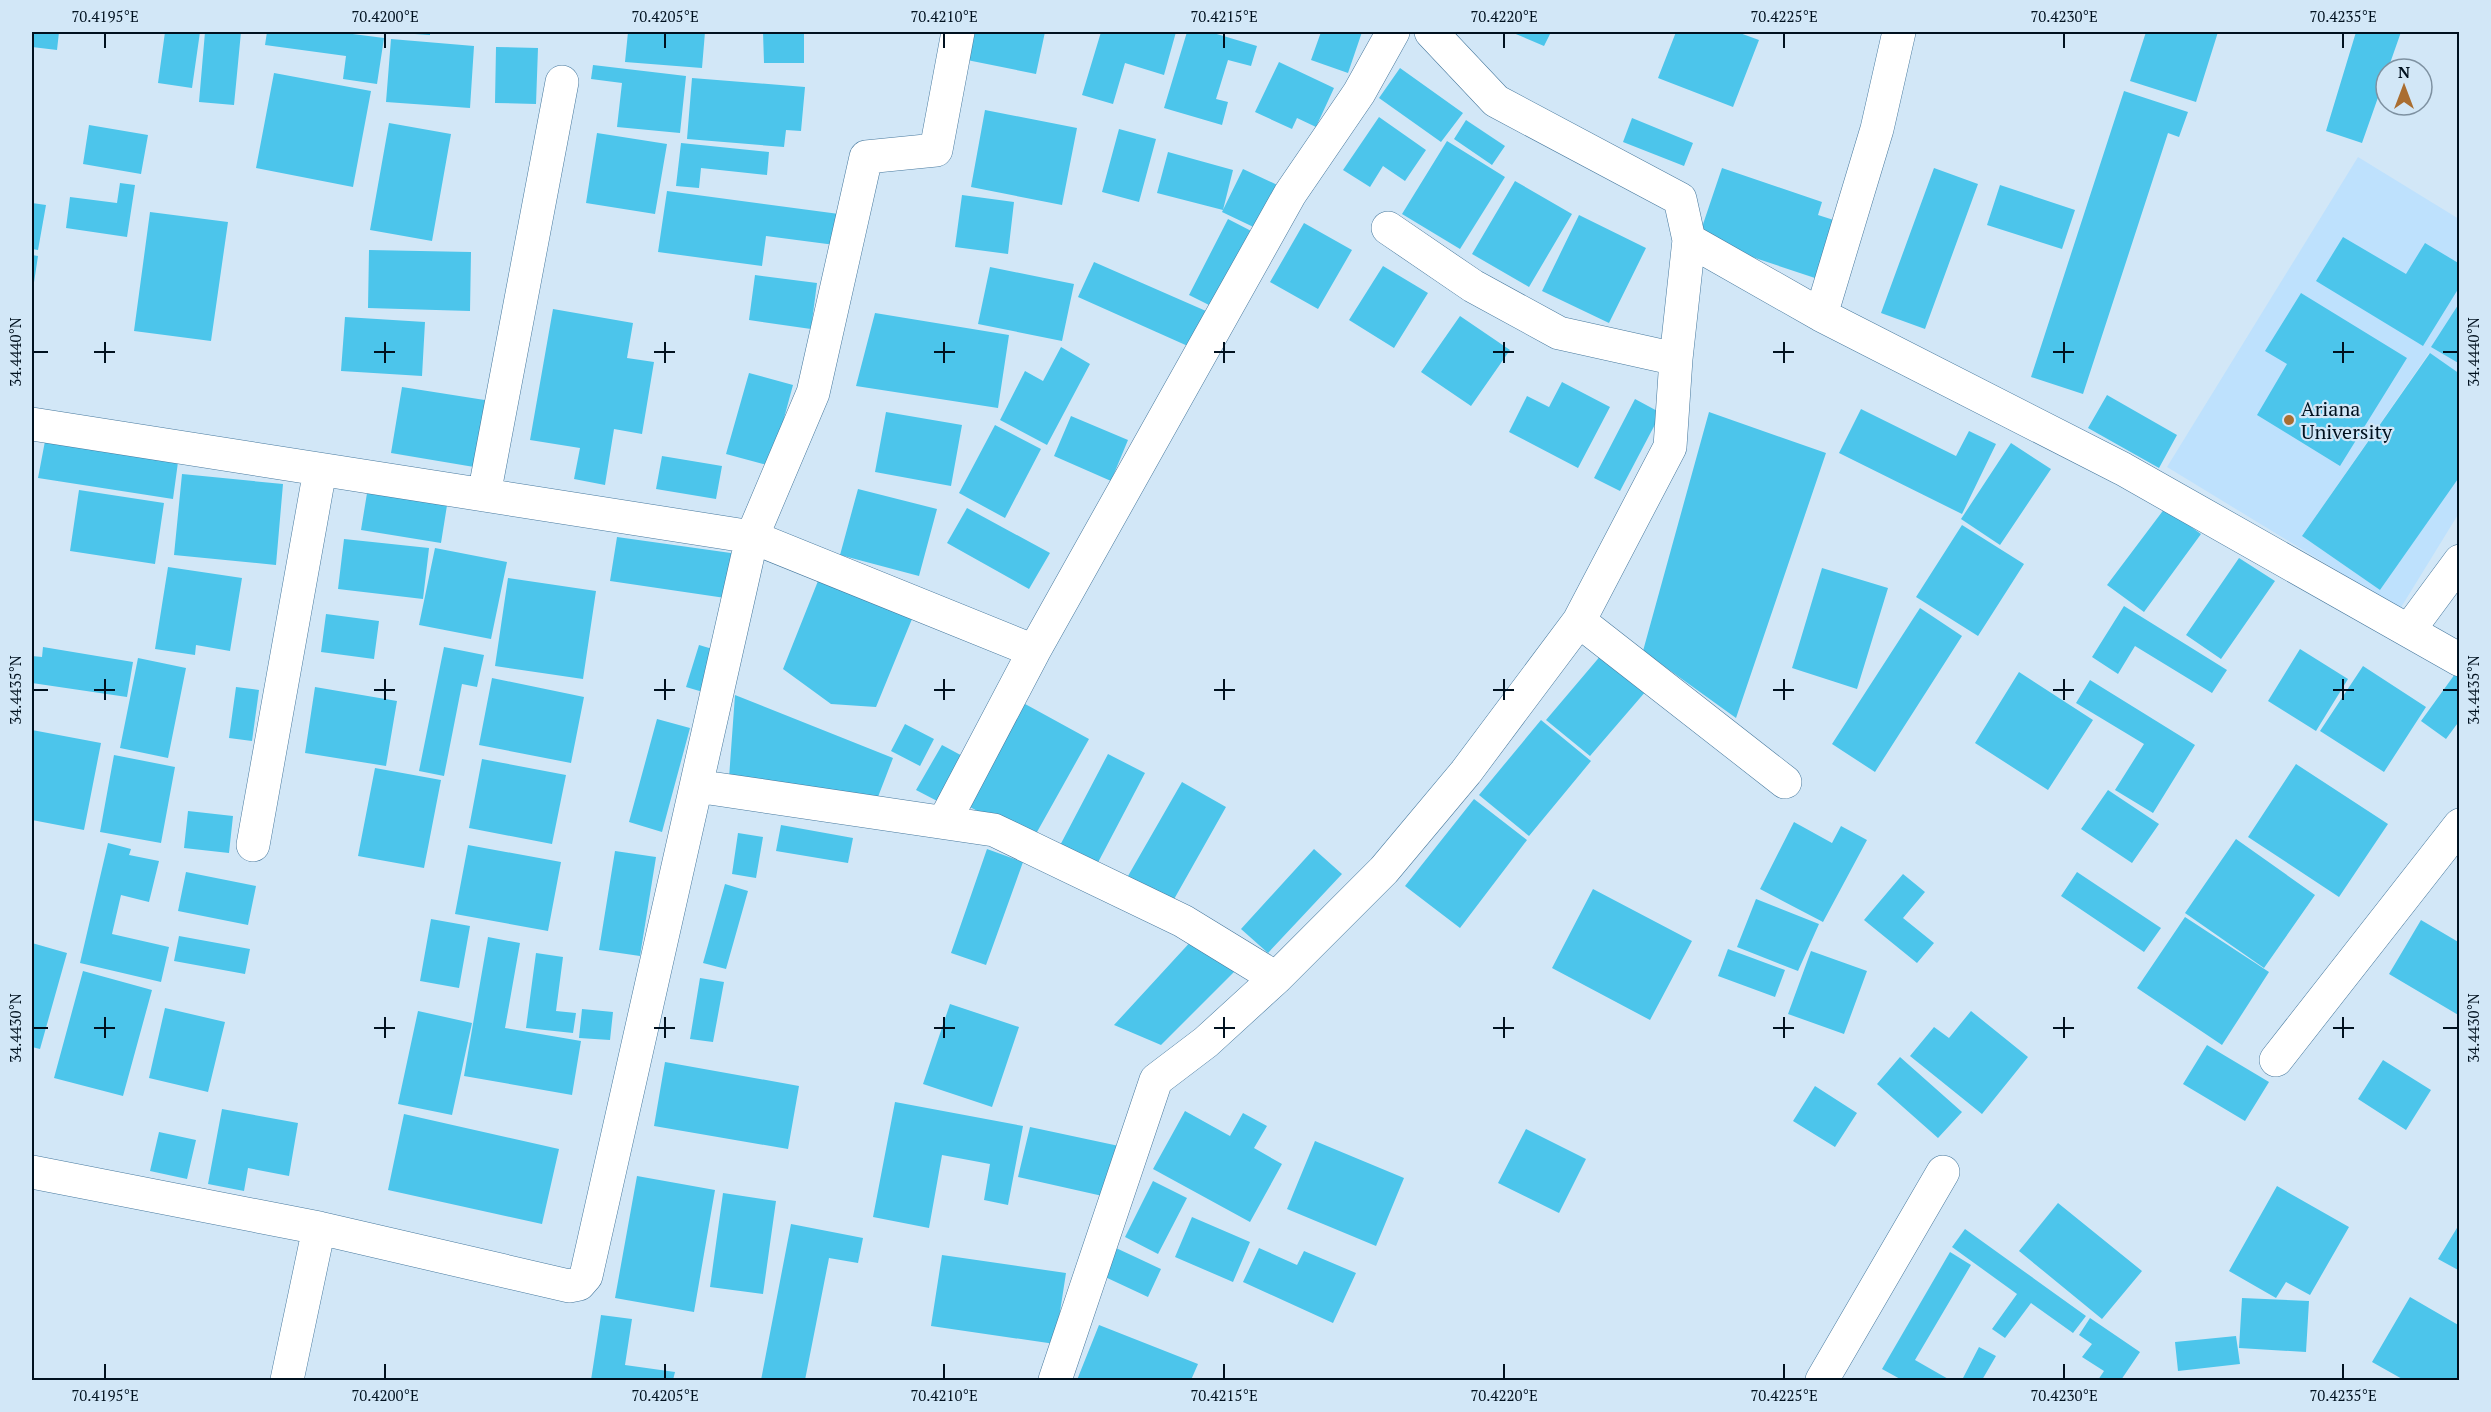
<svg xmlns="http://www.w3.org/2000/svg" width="2491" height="1412" viewBox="0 0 2491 1412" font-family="'PT Serif',serif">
<rect width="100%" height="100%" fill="#d2e7f7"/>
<path fill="#bee1fd" d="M2358,157L2459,219V374L2429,353L2302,536L2380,590L2459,476V513L2400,609L2167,467Z"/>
<path fill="#4cc5eb" d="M32,32H59L57,50L32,47Z
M165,32H200L192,88L158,83Z
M205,32H241L234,105L199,102Z
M267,32H337L384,38L377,84L343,79L346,56L265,45Z
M400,32H430V35L400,33Z
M628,32H705L702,68L625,62Z
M763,32H804V63H764Z
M968,32H1045L1036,74L962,59Z
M1101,32H1176L1164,75L1125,63L1113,104L1082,95Z
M1187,32H1210L1257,46L1251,66L1228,60L1216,99L1228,102L1222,125L1164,108Z
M1321,32H1362L1348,73L1311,60Z
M1511,32H1551L1544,46Z
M1676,32H1737L1759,40L1733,107L1658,78Z
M2146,32H2218L2196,102L2130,81Z
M2356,32H2401L2362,143L2326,131Z
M391,39L474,46L470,108L386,102Z
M496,47L538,48L536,104L495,103Z
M1279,62L1334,88L1316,127L1297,118L1292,129L1255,112Z
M593,65L686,76L680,133L617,127L622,83L591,79Z
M1400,68L1463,113L1441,142L1379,98Z
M274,73L371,91L353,187L256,168Z
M692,78L805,87L801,131L786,130L784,147L687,139Z
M2124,91L2188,112L2179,137L2168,133L2083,394L2031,377Z
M985,110L1077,128L1062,205L971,187Z
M1379,117L1426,150L1405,181L1383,166L1370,187L1343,170Z
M1632,118L1693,143L1684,166L1623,142Z
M1466,120L1505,146L1492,165L1454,139Z
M389,123L451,134L432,241L370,230Z
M89,125L148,135L141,174L83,164Z
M1119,129L1156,139L1139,202L1102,192Z
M597,133L667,144L655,214L586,203Z
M1447,141L1505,177L1460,249L1402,214Z
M681,143L769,152L767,175L701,168L699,188L676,186Z
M1168,152L1233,170L1223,210L1157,193Z
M1722,168L1822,202L1818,215L1840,222L1821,280L1698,239Z
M1934,168L1978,184L1925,329L1881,313Z
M1243,169L1286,189L1266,233L1222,212Z
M1515,181L1572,214L1529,287L1472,254Z
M120,183L135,185L127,237L66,228L70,197L117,203Z
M2000,185L2075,210L2062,249L1987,225Z
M667,191L839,214L835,245L766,236L762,266L658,252Z
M962,195L1014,202L1008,254L955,247Z
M32,203L46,205L38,250L32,249Z
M150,212L228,222L211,341L134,331Z
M1579,215L1646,248L1609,323L1542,291Z
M1228,219L1259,235L1221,311L1189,295Z
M1304,223L1352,250L1318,309L1270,282Z
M2343,237L2406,274L2425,243L2460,264V286L2423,346L2316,281Z
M369,250L471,252L470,311L368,308Z
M32,255L38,256L33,289H32Z
M1094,262L1206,311L1190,347L1078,297Z
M1383,266L1428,293L1394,348L1349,320Z
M990,267L1074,284L1062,341L978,324Z
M755,275L817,283L811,329L749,320Z
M2301,293L2407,358L2340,466L2257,415L2287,364L2265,351Z
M2460,302V364L2431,347Z
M553,309L633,323L627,358L654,362L642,434L614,429L605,485L574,479L580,448L530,440Z
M875,313L1009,335L998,408L856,386Z
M1460,316L1510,350L1471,406L1421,372Z
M345,317L425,322L422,376L341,371Z
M1061,347L1090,364L1047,445L1000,420L1025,371L1043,381Z
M2430,353L2460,374V476L2380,590L2302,536Z
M749,373L793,385L771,466L726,454Z
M1562,382L1610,407L1578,468L1509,432L1527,396L1549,407Z
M402,387L491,401L480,468L391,453Z
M2107,395L2177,435L2159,468L2088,428Z
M1635,399L1661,413L1620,491L1594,478Z
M1861,409L1956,456L1969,431L1996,444L1962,514L1839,453Z
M886,412L962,425L951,486L875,472Z
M1709,412L1826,453L1736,718L1643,651Z
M1071,416L1128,440L1111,481L1054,456Z
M995,425L1041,449L1005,518L959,493Z
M45,441L178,462L173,499L38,478Z
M2011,443L2051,469L2000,545L1961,519Z
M662,456L722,466L716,499L656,489Z
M182,474L283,484L276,565L174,555Z
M368,487L448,499L441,543L361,530Z
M858,489L937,509L919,576L840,555Z
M79,490L164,503L155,564L70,551Z
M967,508L1050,553L1029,589L947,543Z
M2165,508L2201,534L2144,612L2107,585Z
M1962,525L2024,564L1978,636L1916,597Z
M617,537L738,554L732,599L610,581Z
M344,539L429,548L423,599L338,589Z
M435,548L507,562L491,639L419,625Z
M2239,558L2275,581L2221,659L2186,635Z
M168,567L242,578L230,651L196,645L195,655L155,649Z
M1822,568L1888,588L1857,689L1792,668Z
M508,578L596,591L583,679L495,666Z
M818,581L912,619L876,707L831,704L783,669Z
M2124,606L2227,670L2212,693L2135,646L2118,674L2092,657Z
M1920,608L1962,636L1875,772L1832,744Z
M326,614L379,621L374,659L321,652Z
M699,645L726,653L713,695L686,687Z
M43,647L133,662L127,697L32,683V656L42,657Z
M444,647L484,655L477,687L462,684L444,776L419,771Z
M2300,649L2348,679L2316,731L2268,701Z
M1602,654L1646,691L1590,756L1546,720Z
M138,658L186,668L168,758L120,748Z
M2363,666L2426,707L2384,772L2320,731Z
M2019,672L2093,720L2048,790L1975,743Z
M2455,674L2460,677V720L2446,739L2421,721Z
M492,678L584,697L571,763L479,745Z
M2090,680L2195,745L2153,813L2115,790L2144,744L2076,703Z
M236,687L259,690L252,741L229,738Z
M315,687L397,701L386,766L305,753Z
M735,695L893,758L876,802L729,778Z
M1016,699L1089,739L1032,841L959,801Z
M657,719L690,728L662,832L629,822Z
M1541,720L1591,761L1529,836L1479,795Z
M905,724L934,739L920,766L891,751Z
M32,730L101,743L84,830L32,820Z
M942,745L968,759L943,804L916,790Z
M1108,754L1145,773L1093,872L1056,853Z
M114,755L175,767L161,843L100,832Z
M482,759L566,775L552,844L469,828Z
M2296,764L2388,824L2339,897L2248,837Z
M375,768L441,780L424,868L358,856Z
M1182,782L1226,807L1173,901L1128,876Z
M2108,790L2159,824L2132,863L2081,829Z
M1474,799L1527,840L1460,928L1405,886Z
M188,811L233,816L229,853L184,848Z
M1794,822L1832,843L1841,826L1867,840L1823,922L1760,889Z
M781,825L853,838L848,863L776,851Z
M738,833L763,837L756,878L732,874Z
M2236,839L2315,895L2264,968L2185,913Z
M108,843L131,849L129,855L159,861L149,902L121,895L112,934L169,947L161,982L80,963Z
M468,845L561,862L548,931L455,914Z
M987,849L1023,862L986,965L951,953Z
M1314,849L1342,874L1268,953L1241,929Z
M615,851L656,857L640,956L599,950Z
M186,872L256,886L248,925L178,911Z
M2077,872L2161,928L2144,952L2061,896Z
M1903,874L1925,892L1903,918L1934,943L1917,963L1864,920Z
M725,884L748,891L726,969L703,963Z
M1593,889L1692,941L1650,1020L1552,968Z
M1756,899L1819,924L1798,971L1737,947Z
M2185,917L2269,972L2222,1045L2137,988Z
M431,919L470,926L459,988L420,981Z
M2421,920L2460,943V1016L2389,974Z
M179,936L250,949L245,974L174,961Z
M488,937L520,943L505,1028L581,1041L572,1095L464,1076Z
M1194,938L1243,963L1161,1045L1114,1025Z
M32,943L67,953L40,1049L32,1047Z
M1728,949L1785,970L1775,997L1718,976Z
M1811,951L1867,971L1844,1034L1788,1014Z
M536,953L563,957L556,1011L576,1013L573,1033L526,1028Z
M83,971L152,990L123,1096L54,1078Z
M700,978L724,982L713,1042L690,1039Z
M950,1004L1019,1027L992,1107L923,1084Z
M165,1008L225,1022L208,1092L149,1078Z
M582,1009L613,1012L610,1040L579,1038Z
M418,1011L472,1023L452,1115L398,1104Z
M1971,1011L2028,1057L1982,1114L1910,1056L1934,1027L1949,1038Z
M2207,1045L2269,1082L2245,1121L2183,1084Z
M1900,1057L1962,1112L1938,1138L1877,1084Z
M2383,1060L2431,1090L2406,1130L2358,1099Z
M665,1062L799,1086L788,1149L654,1126Z
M1815,1086L1857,1113L1835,1147L1793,1121Z
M895,1102L1023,1126L1008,1205L984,1200L990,1164L942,1155L929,1228L873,1217Z
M222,1109L298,1123L289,1176L248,1168L244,1191L208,1184Z
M1185,1111L1230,1136L1243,1113L1267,1126L1254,1148L1282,1164L1250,1222L1153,1169Z
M404,1114L559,1149L542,1224L388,1190Z
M1030,1127L1119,1146L1107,1197L1018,1177Z
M1526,1129L1586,1159L1559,1213L1498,1183Z
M159,1132L196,1140L187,1179L150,1171Z
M1315,1141L1404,1178L1376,1246L1287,1209Z
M637,1176L715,1190L694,1312L615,1298Z
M1153,1181L1187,1198L1158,1254L1125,1237Z
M2277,1186L2349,1227L2310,1295L2286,1282L2276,1298L2229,1271Z
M723,1193L776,1201L763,1294L710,1287Z
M2058,1203L2142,1271L2102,1319L2019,1251Z
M1192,1217L1250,1242L1233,1282L1175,1257Z
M2460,1223V1271L2438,1259Z
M791,1224L863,1238L858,1263L829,1258L805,1380H761Z
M1965,1229L2086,1316L2073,1333L2031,1303L2005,1338L1992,1329L2017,1294L1952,1247Z
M1116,1248L1161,1269L1148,1297L1103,1276Z
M1259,1248L1297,1265L1304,1251L1356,1273L1333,1323L1243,1282Z
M1950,1252L1971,1265L1915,1360L1950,1380H1902L1882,1369Z
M942,1255L1066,1273L1055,1344L931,1326Z
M2410,1297L2460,1326V1380H2404L2372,1362Z
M2242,1298L2309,1301L2306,1352L2239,1348Z
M601,1315L632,1319L625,1365L675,1372L673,1380H591Z
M2090,1318L2140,1352L2121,1380H2098L2104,1371L2082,1357L2092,1344L2079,1335Z
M1099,1325L1198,1364L1191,1380H1077Z
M2236,1336L2240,1364L2178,1371L2175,1342Z
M1979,1347L1996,1356L1982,1380H1962Z"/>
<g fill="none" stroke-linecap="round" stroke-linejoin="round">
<g stroke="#47799e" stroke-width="34">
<path id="minor" d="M1388,228L1473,286L1559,333L1676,359
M1689,240L1821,315L2123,469L2460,660
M1821,315L1877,129L1899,32
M32,424L752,537L1034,651L1290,194L1359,93L1393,32
M484,495L562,82
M1579,621L1785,782
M2409,630L2460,561
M696,786L994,830L1183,921L1276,978
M944,822L1034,651
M253,845L320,470
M2276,1060L2460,825
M32,1172L319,1228L569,1286L579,1284L586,1276L752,537L813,393L866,157L936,150L958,32
M287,1380L319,1228
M1055,1380L1156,1080L1206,1042L1276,978L1384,870L1466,772L1579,621L1670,447L1676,359L1689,240L1680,199L1496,101L1431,32
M1822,1380L1943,1172"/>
</g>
<use href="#minor" stroke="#fff" stroke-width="33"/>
</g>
<path fill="none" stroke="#00111f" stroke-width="2" d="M105,33V48M385,33V48M665,33V48M944,33V48M1224,33V48M1504,33V48M1784,33V48M2064,33V48M2343,33V48M105,342V363M385,342V363M665,342V363M944,342V363M1224,342V363M1504,342V363M1784,342V363M2064,342V363M2343,342V363M33,352H48M94,352H115M374,352H395M654,352H675M934,352H955M1214,352H1235M1493,352H1514M1773,352H1794M2053,352H2074M2333,352H2354M2443,352H2458M105,679V700M385,679V700M665,679V700M944,679V700M1224,679V700M1504,679V700M1784,679V700M2064,679V700M2343,679V700M33,690H48M94,690H115M374,690H395M654,690H675M934,690H955M1214,690H1235M1493,690H1514M1773,690H1794M2053,690H2074M2333,690H2354M2443,690H2458M105,1017V1038M385,1017V1038M665,1017V1038M944,1017V1038M1224,1017V1038M1504,1017V1038M1784,1017V1038M2064,1017V1038M2343,1017V1038M33,1028H48M94,1028H115M374,1028H395M654,1028H675M934,1028H955M1214,1028H1235M1493,1028H1514M1773,1028H1794M2053,1028H2074M2333,1028H2354M2443,1028H2458M105,1364V1379M385,1364V1379M665,1364V1379M944,1364V1379M1224,1364V1379M1504,1364V1379M1784,1364V1379M2064,1364V1379M2343,1364V1379"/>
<circle fill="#aa6e31" stroke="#d2e7f7" stroke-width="2" cx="2289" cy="420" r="6"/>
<g text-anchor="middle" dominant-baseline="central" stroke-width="4.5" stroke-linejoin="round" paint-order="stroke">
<g font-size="20" fill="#00111f" stroke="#d2e7f7" text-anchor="start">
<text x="2301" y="408">Ariana<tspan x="2301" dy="23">University</tspan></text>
</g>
</g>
<rect width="2491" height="1412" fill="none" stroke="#d2e7f7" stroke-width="66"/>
<g transform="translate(2404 87)"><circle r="28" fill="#d2e7f7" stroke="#7e91a1" stroke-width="1.5"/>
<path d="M0-4.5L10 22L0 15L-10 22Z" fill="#aa6e31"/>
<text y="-9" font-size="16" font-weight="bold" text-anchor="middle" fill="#00111f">N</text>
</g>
<rect x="33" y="33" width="2425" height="1346" fill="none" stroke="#00111f" stroke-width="2"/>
<g font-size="15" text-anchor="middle" fill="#00111f">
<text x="105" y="22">70.4195°E</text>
<text x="385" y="22">70.4200°E</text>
<text x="665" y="22">70.4205°E</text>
<text x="944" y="22">70.4210°E</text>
<text x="1224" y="22">70.4215°E</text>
<text x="1504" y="22">70.4220°E</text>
<text x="1784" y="22">70.4225°E</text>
<text x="2064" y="22">70.4230°E</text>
<text x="2343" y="22">70.4235°E</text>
<text transform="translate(16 352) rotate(-90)" y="5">34.4440°N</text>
<text transform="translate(2474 352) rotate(-90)" y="5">34.4440°N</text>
<text transform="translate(16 690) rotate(-90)" y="5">34.4435°N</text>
<text transform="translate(2474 690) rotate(-90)" y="5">34.4435°N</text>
<text transform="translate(16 1028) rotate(-90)" y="5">34.4430°N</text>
<text transform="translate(2474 1028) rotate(-90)" y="5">34.4430°N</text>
<text x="105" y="1401">70.4195°E</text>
<text x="385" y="1401">70.4200°E</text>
<text x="665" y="1401">70.4205°E</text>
<text x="944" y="1401">70.4210°E</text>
<text x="1224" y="1401">70.4215°E</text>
<text x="1504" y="1401">70.4220°E</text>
<text x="1784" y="1401">70.4225°E</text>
<text x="2064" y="1401">70.4230°E</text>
<text x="2343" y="1401">70.4235°E</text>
</g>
</svg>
